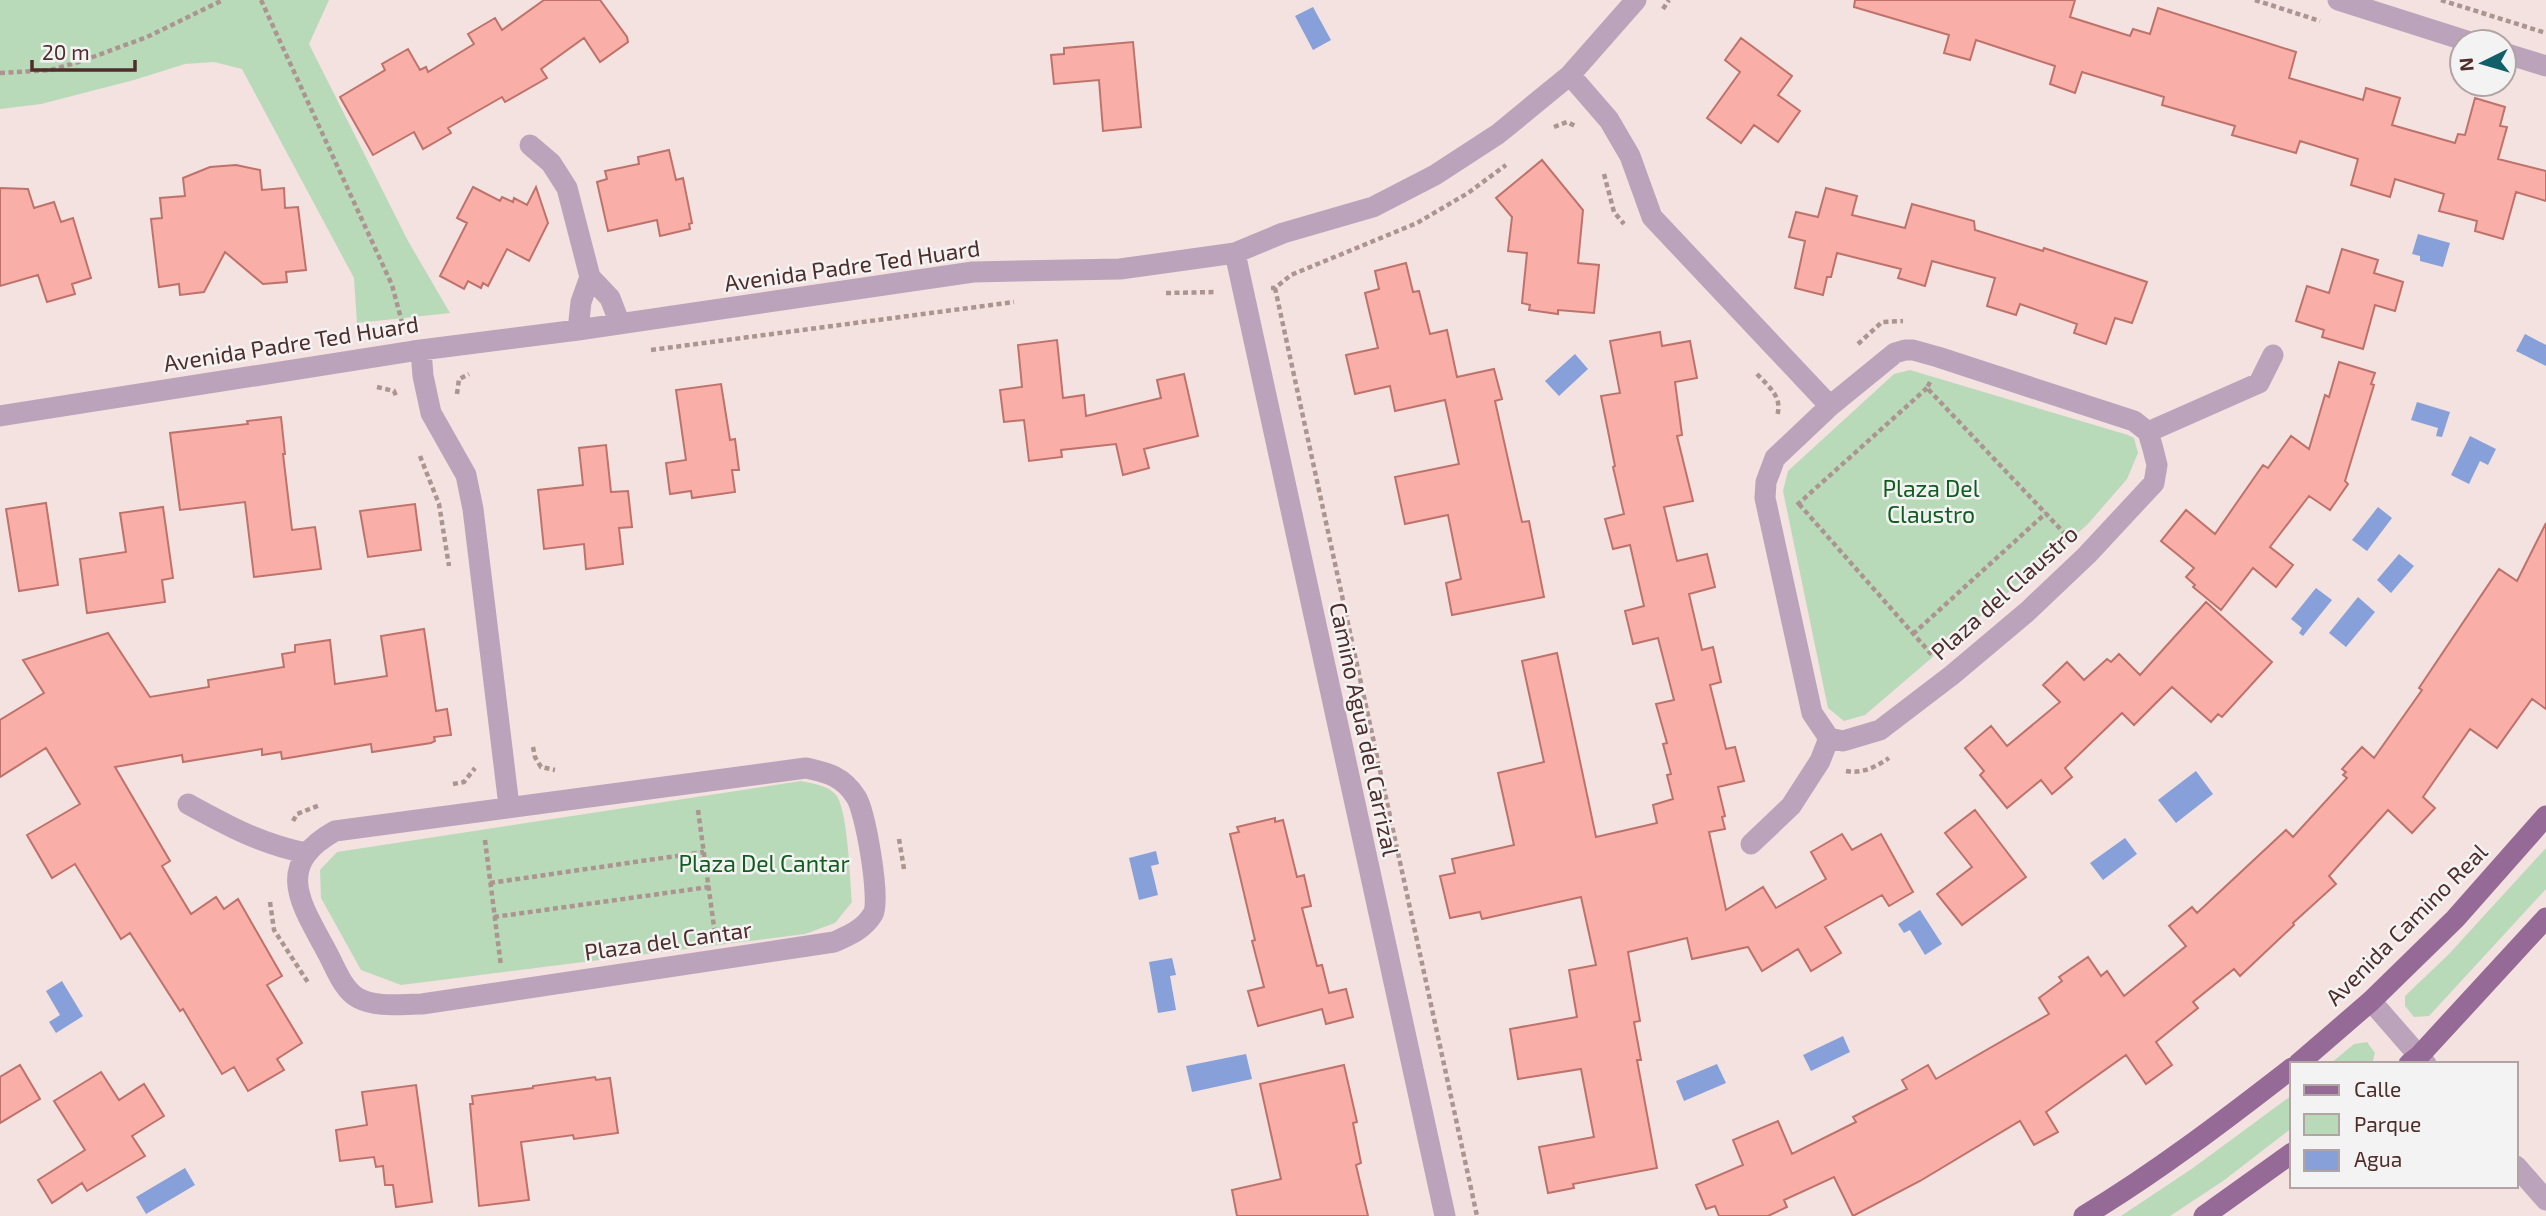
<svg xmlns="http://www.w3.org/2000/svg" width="2546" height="1216" viewBox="0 0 2546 1216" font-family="'Exo 2',sans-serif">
<rect width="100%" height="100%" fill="#f3e2df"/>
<path fill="#b8dab9" d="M0,0H329L309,44L408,241L450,313L357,323L354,278L242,69L214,62L185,64L134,80L41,104L0,109Z
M1910,370L2128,435L2134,438L2138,453L2127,479L2087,525L1865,715L1844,721L1828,708L1783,491L1788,471L1894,374Z
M801,781C813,784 828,785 836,795C848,810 850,881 852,902L835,923L805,934L401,985L361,970L321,898L320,870L337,852Z
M2546,848V889L2429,1016L2414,1017L2405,1006V996L2449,954Z
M2367,1042L2375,1053L2372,1064H2330L2354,1044Z
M2292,1095V1128L2223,1181L2170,1216H2121L2193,1168Z"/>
<path fill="#87a0d9" d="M1313,7L1331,40L1313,50L1295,16Z
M2418,234L2450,243L2443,267L2420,261V256L2412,254Z
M2525,334L2546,345V366L2516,351Z
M1575,354L1588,369L1559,396L1545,381Z
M2417,402L2450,412L2442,437L2436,436L2438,428L2411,420Z
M2470,436L2496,449L2488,465L2480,461L2469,484L2451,475Z
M2378,507L2392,518L2367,551L2352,540Z
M2399,554L2414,566L2391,593L2377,580Z
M2316,588L2332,600L2303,636L2299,633L2302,628L2291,619Z
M2358,597L2375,612L2346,647L2329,633Z
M2196,771L2213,794L2176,823L2158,800Z
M2125,838L2137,854L2103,880L2090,863Z
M1156,851L1159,864L1151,866L1158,895L1139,900L1129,858Z
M1920,910L1942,944L1925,955L1910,930L1904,933L1898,924Z
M1172,958L1176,975L1170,976L1176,1010L1158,1013L1149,962Z
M62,981L83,1016L56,1033L49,1022L60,1015L46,991Z
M1843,1036L1850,1052L1811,1071L1803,1055Z
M1246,1054L1252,1079L1192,1092L1186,1066Z
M1717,1064L1726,1083L1684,1101L1676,1081Z
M185,1168L195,1185L146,1214L136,1197Z"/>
<path fill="#f9afa7" stroke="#be726b" stroke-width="2" d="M544,0H600L627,37L628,42L600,62L584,38L541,69L547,78L505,102L502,97L448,128L451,133L423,149L414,132L373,155L340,97L385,70L382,64L408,49L420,70L426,67L428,72L474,44L468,34L495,18L502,30Z
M1855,0H2075L2070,17L2130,36L2133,29L2150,34L2158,8L2296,52L2289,78L2363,100L2366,88L2400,98L2392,125L2455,143L2458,134L2465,135L2475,98L2505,107L2500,126L2507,127L2498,159L2546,171V201L2516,192L2503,239L2475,231L2477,221L2439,211L2444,194L2395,179L2390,197L2351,185L2358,159L2300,141L2296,153L2232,135L2235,126L2162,105L2164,97L2082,72L2075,93L2050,84L2055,66L1976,40L1970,60L1944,53L1949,35L1854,7Z
M1741,38L1792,76L1778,95L1800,111L1778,142L1754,125L1741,143L1707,118L1740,72L1725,60Z
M1133,42L1141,127L1103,131L1099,80L1054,84L1051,55L1064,54V48Z
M669,150L676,180L683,178L692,223L689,224L690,229L660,236L657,220L608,231L597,182L607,179L605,171L639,164L638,157Z
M1542,160L1583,210L1578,263L1599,265L1594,313L1558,310V314L1529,310L1530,305L1522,303L1527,253L1508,251L1512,217L1496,198Z
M236,165L260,170L262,190L284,188L285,208L298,207L306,270L286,272L287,282L263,284L225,252L204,292L180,295L179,284L159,287L151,219L162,218L160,198L185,196L183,178L210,167Z
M473,187L500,201L502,197L513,202L514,198L527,205L536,187L548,223L529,261L507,249L488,286L483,283L481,288L468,281L464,289L440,276L467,223L457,218Z
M0,188L28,189L34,208L54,202L61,222L73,218L91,278L72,284L75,294L47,302L38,275L0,286Z
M1826,188L1857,196L1852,215L1905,228L1912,204L1974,221L1975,230L2043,251L2044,248L2147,282L2132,323L2115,318L2106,344L2074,333L2077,324L2020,304L2016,315L1987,306L1995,278L1932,261L1925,286L1898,278L1901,269L1837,253L1831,277H1827L1823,295L1795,288L1805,241L1789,237L1796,212L1818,217Z
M2342,249L2378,260L2374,273L2403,282L2395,311L2375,305L2363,349L2322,337L2324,330L2296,321L2307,286L2329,293Z
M1406,263L1413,292L1419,291L1430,334L1447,330L1457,377L1494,369L1502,399L1495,401L1522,522L1529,521L1544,597L1452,615L1446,583L1461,579L1448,515L1405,524L1395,477L1459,464L1445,400L1395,411L1390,386L1355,394L1346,355L1378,348L1365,293L1379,289L1375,271Z
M1660,332L1662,346L1690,341L1697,378L1675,382L1682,435L1677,436L1693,501L1664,507L1677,561L1707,554L1715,587L1689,594L1702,650L1713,647L1721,682L1710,685L1726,749L1735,747L1744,781L1718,787L1725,816L1722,817L1725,829L1709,832L1726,910L1763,887L1776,908L1826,879L1811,852L1842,834L1852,850L1881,834L1913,892L1889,906L1882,895L1825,927L1841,953L1811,971L1798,949L1762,971L1748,947L1692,959L1687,938L1628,952L1640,1021L1634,1022L1641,1060H1637L1657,1168L1573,1184L1574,1188L1548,1193L1539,1147L1594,1137L1581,1069L1518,1079L1510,1029L1577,1017L1569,970L1596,965L1581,897L1482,919L1480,912L1450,918L1440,876L1455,873L1452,859L1514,845L1498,773L1544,762L1522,661L1557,653L1596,837L1657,823L1653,805L1673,799L1667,775L1671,774L1663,744L1667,743L1656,704L1674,700L1658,638L1633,644L1625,611L1644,606L1630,545L1613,549L1605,519L1624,514L1613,467L1615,466L1601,396L1620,393L1610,341Z
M1057,340L1063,398L1084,395L1086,416L1161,398L1157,380L1184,374L1198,436L1144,449L1149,468L1123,475L1116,444L1061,450L1062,457L1029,461L1024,420L1004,422L1000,390L1022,387L1018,345Z
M2339,362L2375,373L2371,384L2374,385L2345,481L2348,484L2330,510L2309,496L2270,547L2293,565L2276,587L2253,568L2221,610L2193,587L2195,585L2186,577L2194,568L2161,541L2186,510L2215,534L2263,465L2268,468L2291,436L2309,449L2325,395L2329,397Z
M721,384L730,440L735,439L739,470H732L735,492L692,498L691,491L670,494L666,463L686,460L676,390Z
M281,417L285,454H283L292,530L315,527L321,569L254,577L245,502L180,510L170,433L248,424L247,421Z
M606,445L611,492L628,491L632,527L619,528L623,564L586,569L584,544L544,549L538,490L583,485L579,448Z
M46,503L58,585L19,591L6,509Z
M415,504L421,550L368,557L360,511Z
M163,507L173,578L162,580L165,602L87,613L80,559L126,552L120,513Z
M2546,523V709L2532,699L2497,748L2470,729L2423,797L2435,808L2412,833L2388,810L2329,876L2336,884L2293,923L2294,925L2240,976L2234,969L2193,1002L2198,1008L2156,1042L2172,1065L2146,1084L2126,1055L2046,1112L2058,1132L2034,1145L2020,1121L1920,1181L1853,1216L1834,1177L1784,1200L1787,1207L1768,1216H1719L1715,1206L1706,1209L1696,1185L1743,1165L1733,1140L1778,1121L1792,1154L1856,1122L1853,1117L1907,1089L1902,1080L1928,1065L1936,1079L2049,1014L2039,998L2062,981L2059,977L2088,957L2101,976L2107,971L2124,996L2186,946L2169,926L2192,907L2197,913L2286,830L2293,837L2347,778L2343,775L2346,772L2342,769L2362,747L2374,758L2422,690L2419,688L2499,569L2517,581Z
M2206,602L2272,662L2222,717L2218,714L2211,722L2172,687L2134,725L2122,713L2065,768L2072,777L2052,794L2041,780L2007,808L1980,775L1984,771L1965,748L1991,726L2007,746L2060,702L2043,685L2067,662L2084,680L2107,659L2111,662L2119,654L2140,675Z
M424,629L436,711L447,709L451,735L434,737L435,741L431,743L372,752L371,744L282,759L281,752L262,755V749L183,762L182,755L115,767L170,861L162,866L191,914L216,897L224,909L238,899L282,976L267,985L302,1043L277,1059L284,1070L248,1091L234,1067L222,1074L183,1009L180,1011L130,933L121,939L75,864L52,878L27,835L80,804L46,748L0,777V720L44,693L23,660L108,633L150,697L209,687L208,680L284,667L282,654L295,652V645L330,640L335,684L387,676L381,636Z
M1975,810L2026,877L1962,925L1937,894L1972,867L1945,833Z
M1275,818V822L1283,820L1297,877L1304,875L1311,906L1302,908L1317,966L1322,965L1329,993L1346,989L1353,1017L1326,1024L1322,1009L1258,1026L1248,991L1264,987L1252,941L1255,940L1230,834L1239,832L1237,827Z
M20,1065L40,1099L0,1123V1077Z
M1344,1065L1357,1122L1353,1123L1361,1163L1356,1165L1368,1216H1237L1232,1190L1281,1179L1260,1084Z
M101,1072L119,1100L144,1084L164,1116L132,1136L145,1156L87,1191L82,1183L52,1203L38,1180L85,1150L54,1101Z
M595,1077L596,1080L610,1078L618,1133L574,1139L573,1135L521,1142L529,1200L479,1206L470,1104H473L472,1096L533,1088V1086Z
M416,1085L432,1202L396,1207L393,1185H385L383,1166L376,1167L374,1157L340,1161L336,1130L367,1125L362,1092Z"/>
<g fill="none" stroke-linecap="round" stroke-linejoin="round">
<path stroke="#ac9491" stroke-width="4.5" stroke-dasharray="5 3.5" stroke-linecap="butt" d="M261,0L392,285L403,326
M2255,0L2320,21
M2441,0L2546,33
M1663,9L1669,0
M0,73L51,70L82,61L147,37L223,0
M1554,127L1567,122L1575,126
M1604,174L1614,212L1624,224
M1271,288H1275L1291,275L1417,223L1468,193L1506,165
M1275,288L1477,1216
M1166,293L1216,292
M1858,344L1882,322L1903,321
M651,350L1014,302
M1757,374C1769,387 1783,397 1777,416
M1930,382L1927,388L2068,537
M377,387L394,391L396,396
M457,394L459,379L469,374
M420,456L439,504L449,566
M1799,504L1932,655
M1797,505L1927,388
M1913,634L2046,513
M533,747L535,757L541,767L555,770
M1846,771C1862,774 1876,767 1889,758
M453,784L464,782L475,768
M698,810L715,934
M293,821L297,814L320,805
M899,839L904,869
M485,840L501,966
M490,883L704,852
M270,902L274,930L309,984
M494,917L709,887"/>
<path stroke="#bba3bb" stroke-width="21" d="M2338,0L2470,42
M2504,53L2546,66
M1570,75L1609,120L1630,156L1652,217L1830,406
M530,145L551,163L567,188L590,277L610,298L620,324
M1235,253L1445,1216
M578,330L581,302L590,277
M421,350L423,376L431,413L466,475L473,509L509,806
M1905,350H1913L1938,357L2134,421L2148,432L2153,449L2157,465L2154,483L2087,555L2028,611L1952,675L1880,730L1843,741L1829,738L1812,713L1765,498L1766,482L1775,458L1830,406L1895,353Z
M0,416L413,351L578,330L973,272L1120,269L1235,253L1283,233L1373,207L1435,175L1498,134L1570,75L1636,0
M2148,432L2259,383L2273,355
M806,768C828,773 843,776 856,797C865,810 881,900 873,914C864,929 850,935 834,942L422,1004C401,1004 377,1008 358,998C343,990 335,967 328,954C302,905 272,866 335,831Z
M188,804C228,826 261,844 306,853
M1751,844L1791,806L1820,761L1829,738
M2371,1001L2426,1064
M2516,1166L2546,1200"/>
<path stroke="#956a96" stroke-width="21" d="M2298,1064L2371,1001L2455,919L2546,816
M2409,1064L2419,1056L2546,918
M2084,1216C2157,1172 2225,1120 2292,1068
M2204,1216L2292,1153"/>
</g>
<g text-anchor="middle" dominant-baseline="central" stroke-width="5" stroke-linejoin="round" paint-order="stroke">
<g font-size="23" fill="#4e2d2a" stroke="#f3f3f3">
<text transform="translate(852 265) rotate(-8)">Avenida Padre Ted Huard</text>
<text transform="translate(291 343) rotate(-9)">Avenida Padre Ted Huard</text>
<text transform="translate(2004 592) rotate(-42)">Plaza del Claustro</text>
<text transform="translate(1365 729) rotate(78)">Camino Agua del Carrizal</text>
<text transform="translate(2406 924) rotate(-45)">Avenida Camino Real</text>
<text transform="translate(668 940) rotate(-8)">Plaza del Cantar</text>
</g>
<g font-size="23" fill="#105d1f" stroke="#f3f3f3">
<text x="1931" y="488">Plaza Del<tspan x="1931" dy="26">Claustro</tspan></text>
<text x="764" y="863">Plaza Del Cantar</text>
</g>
</g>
<rect x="2290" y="1062" width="228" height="126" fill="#f3f3f3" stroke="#b1a4a3" stroke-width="2"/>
<rect x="2304" y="1085" width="35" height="10" fill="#956a96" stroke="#b1a4a3" stroke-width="2"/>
<text x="2354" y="1097" font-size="21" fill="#4e2d2a">Calle</text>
<rect x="2304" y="1114" width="35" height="21" fill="#b8dab9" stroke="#b1a4a3" stroke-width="2"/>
<text x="2354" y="1132" font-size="21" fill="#4e2d2a">Parque</text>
<rect x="2304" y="1150" width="35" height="21" fill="#87a0d9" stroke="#b1a4a3" stroke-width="2"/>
<text x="2354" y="1167" font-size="21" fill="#4e2d2a">Agua</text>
<g transform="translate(2483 63) rotate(265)"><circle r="33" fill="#f3f3f3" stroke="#b1a4a3" stroke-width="2"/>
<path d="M0-5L12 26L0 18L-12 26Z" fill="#116069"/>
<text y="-10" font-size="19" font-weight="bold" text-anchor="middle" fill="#4e2d2a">N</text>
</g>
<path d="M32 60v10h103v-10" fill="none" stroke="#4e2d2a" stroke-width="3.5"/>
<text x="42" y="60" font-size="21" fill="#4e2d2a" stroke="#f3f3f3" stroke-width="5" paint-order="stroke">20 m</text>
</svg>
